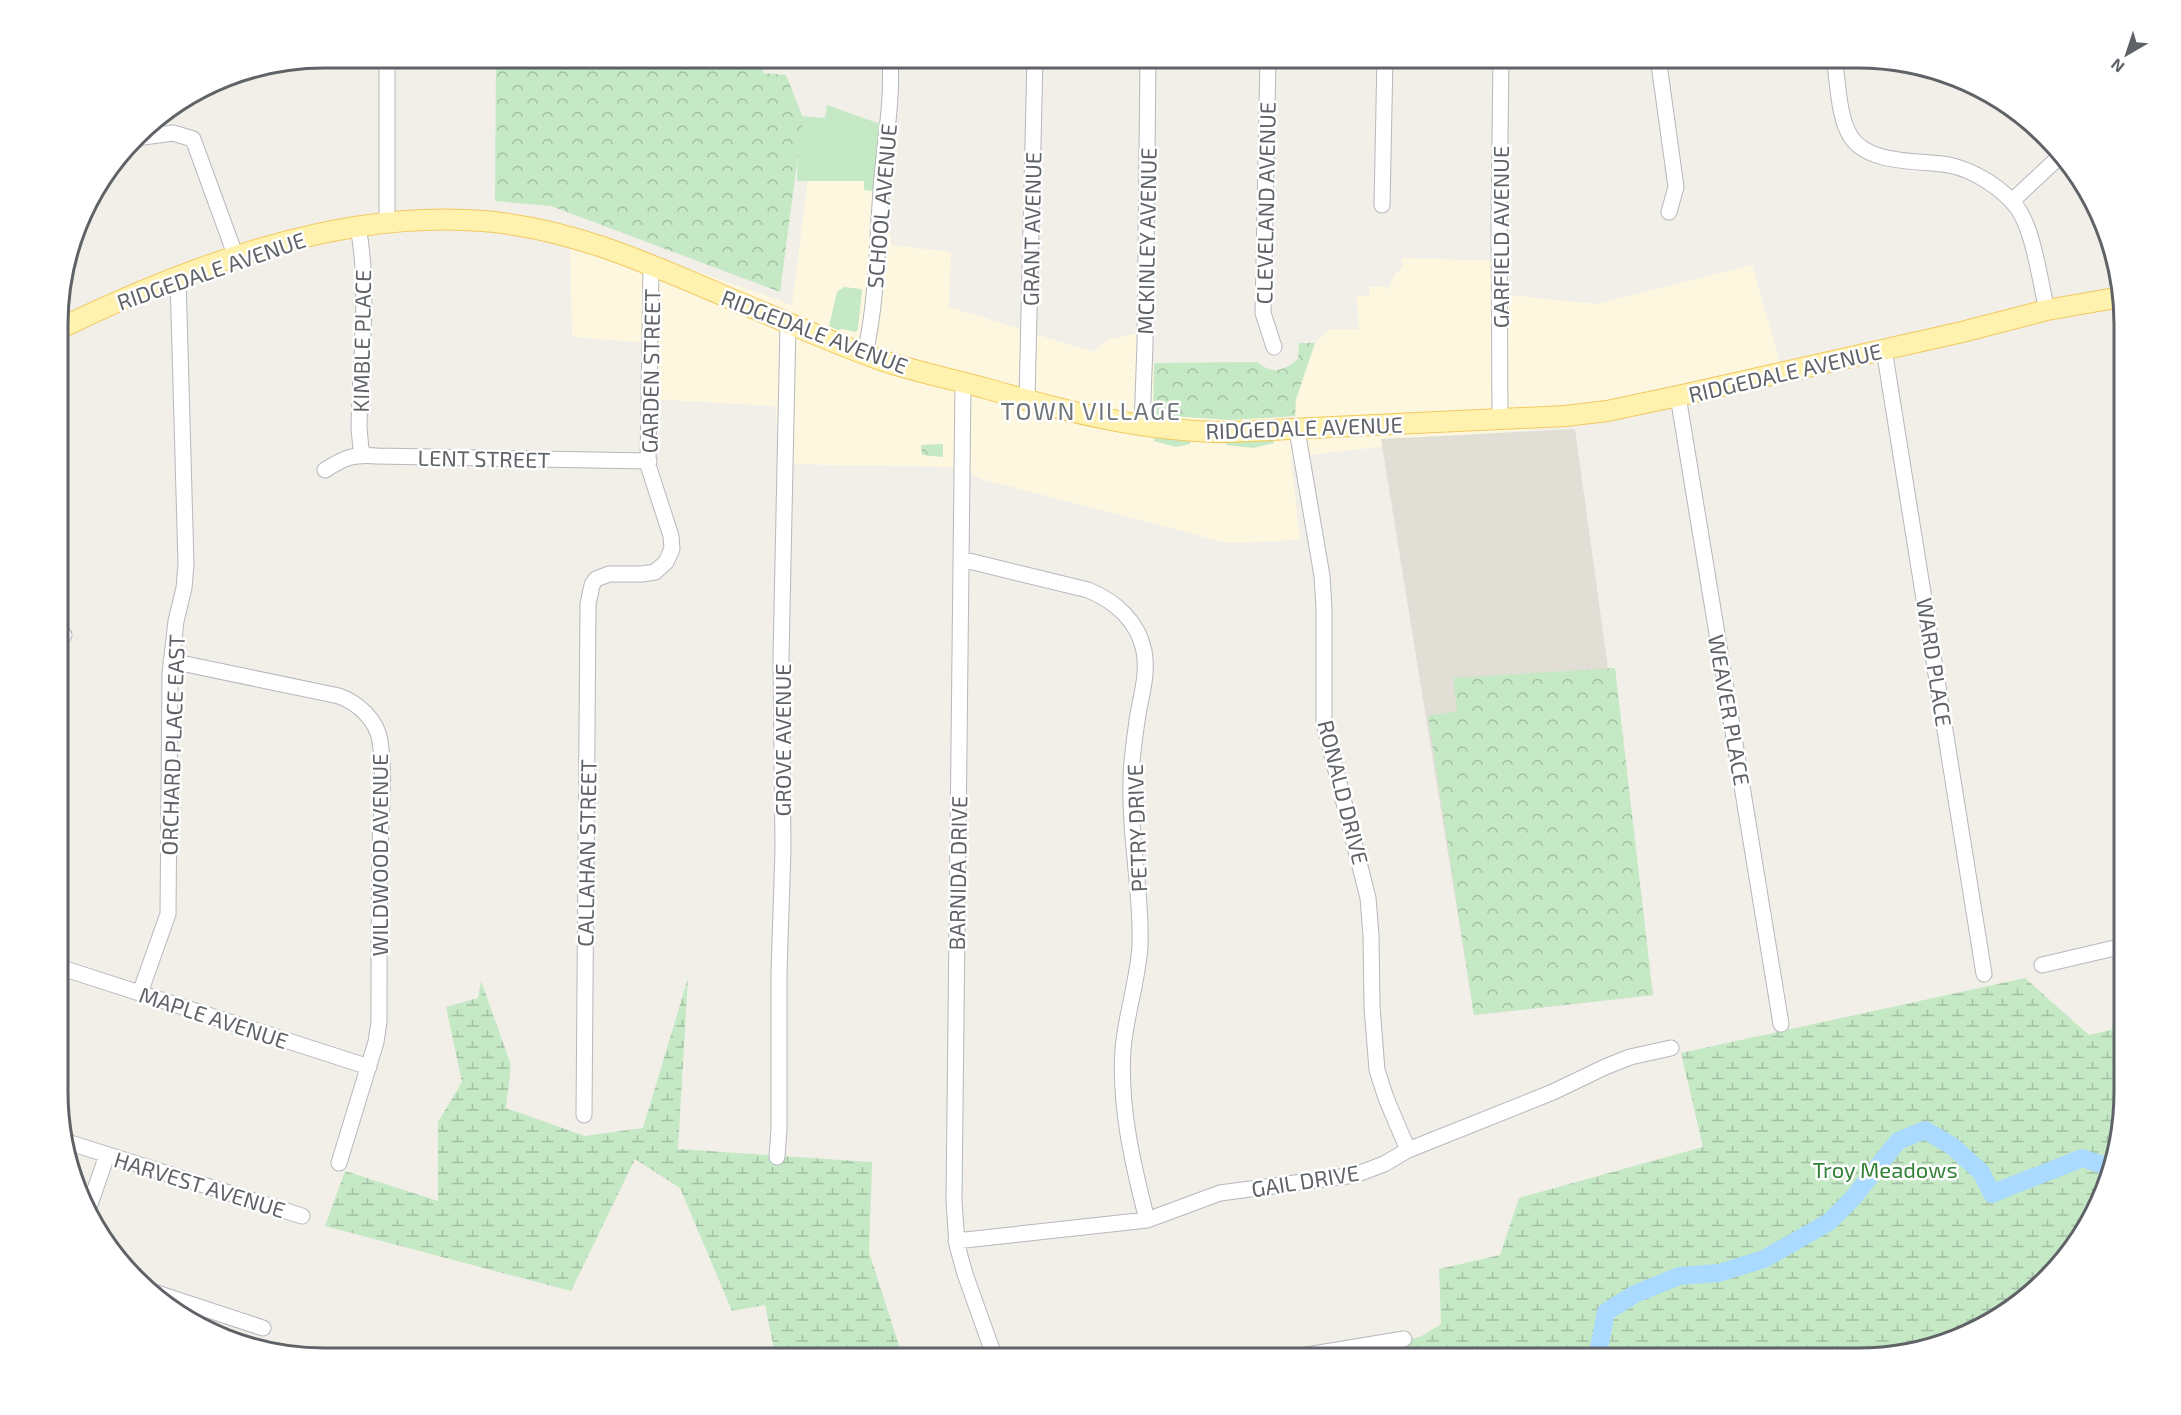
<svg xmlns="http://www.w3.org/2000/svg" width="2181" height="1415" viewBox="0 0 2181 1415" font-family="'Exo 2',sans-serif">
<defs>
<pattern id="forest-crowns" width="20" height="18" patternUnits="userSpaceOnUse" patternTransform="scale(1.5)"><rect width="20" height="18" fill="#c5e8c5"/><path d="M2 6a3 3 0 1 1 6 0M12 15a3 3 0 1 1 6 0" fill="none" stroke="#a3c0a4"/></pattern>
<pattern id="wetland-marsh" width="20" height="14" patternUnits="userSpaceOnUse" patternTransform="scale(1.5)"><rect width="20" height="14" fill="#c5e8c5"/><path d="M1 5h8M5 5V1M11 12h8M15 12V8" fill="none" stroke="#a3c0a4"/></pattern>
</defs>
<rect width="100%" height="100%" fill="#f1efe8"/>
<path fill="#fef7e0" d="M876,175L868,234L891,235V245L951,252L949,307L1093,352L1109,340L1138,333L1137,360L1154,363V416L1296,418L1295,403L1315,343L1329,329H1360L1358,325L1357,296H1369V287H1386L1387,292L1394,276L1402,267V258L1507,261L1508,295L1596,304L1752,265L1780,362L1615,398L1617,420L1291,457L1300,540L1228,543L985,480L954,467L781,464L775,406L650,399V343L572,337L570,251L577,229L792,305L808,178Z"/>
<path fill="#e1ded6" d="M1575,429L1653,995L1474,1015L1381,439Z"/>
<path fill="#c5e8c5" d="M827,105L883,125L874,189L872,191L864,190V181H797L799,116L825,118Z
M844,287L861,289L862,291L858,328L856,332L842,329L838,330L829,326L837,292Z
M1155,438L1190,441V444L1176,447L1154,441Z
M1274,440V443L1253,448L1226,445V442Z"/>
<path fill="url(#forest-crowns)" d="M496,57H762L763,73L786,75L803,118L780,292L551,206L495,201Z
M1299,343H1315L1296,399L1295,416L1230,420L1153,415L1154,363L1257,362C1272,375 1284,371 1298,359Z
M943,444V457L922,455L921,445Z
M1615,668L1653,995L1474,1015L1428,716L1457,711L1453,678Z"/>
<path fill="url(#wetland-marsh)" d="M688,978L678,1149L872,1162L869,1252L903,1358H776L765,1305L732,1311L680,1188L635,1159L571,1291L325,1226L345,1171L438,1201V1122L462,1082L446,1007L478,998L481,981L511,1065L506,1108L585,1136L643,1128Z
M2025,978L2089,1035L2123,1027V1109L2110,1177L2079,1240L1990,1322L1875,1357L1314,1358L1420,1337L1441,1324L1439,1269L1500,1255L1519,1198L1703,1147L1681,1053Z"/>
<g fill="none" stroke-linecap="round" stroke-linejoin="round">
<path stroke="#aadaff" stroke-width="18" d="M1597,1358L1606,1312L1635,1294L1679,1276L1719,1273L1764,1259L1829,1222L1853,1198L1898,1141L1925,1130L1952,1146L1981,1172L1992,1194C2021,1181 2052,1171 2082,1158L2112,1168"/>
<g stroke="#b5b8bc" stroke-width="17">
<path id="minor" d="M387,57V223
M1268,57L1263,313L1274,347
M1658,57L1676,187L1669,212
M1834,57C1838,80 1838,118 1851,137C1869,165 1920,160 1949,165C1974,170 2004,189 2018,209C2034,232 2040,282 2047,310
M136,138L173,133L193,139L236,257
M2012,201L2058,158
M1382,205L1385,57
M358,227C370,288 360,364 359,428L361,449L364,454
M1884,349L1984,974
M865,354C877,301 877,244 881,190C884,144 893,104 890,57
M963,382L954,1201L957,1245L965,1274L995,1358
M1678,396L1781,1024
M1027,400L1035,57
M1500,418L1499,221L1501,57
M1142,426L1145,344L1148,57
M1297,430L1322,576L1324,609V723L1368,898L1371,935L1372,1007L1377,1070L1386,1098L1408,1150
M325,470C345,457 354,454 377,456L649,461
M961,559L1088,590C1115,601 1138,621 1144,651C1148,672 1142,693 1138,714C1135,736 1131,759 1131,782C1129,837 1142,891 1140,946C1138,980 1126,1014 1123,1049C1119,1106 1133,1165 1147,1220
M59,631L64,635
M171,661L339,696C358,703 377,720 380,741C385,773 381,815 380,847C379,906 379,964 379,1022L376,1042L339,1163
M2042,965L2123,946
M59,967L369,1067
M140,993L168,914L170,674L176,621L184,588L186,564L178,278
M584,1115L588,604L592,585L596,579L609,574H642L655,572L666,562L672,549L671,536L648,465L651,265
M64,1141L302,1216
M777,1157L779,1129V973L783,849L781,657L788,323
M88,1210L107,1155
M956,1241L1147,1220L1220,1193L1355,1175L1384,1164L1408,1150L1553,1092L1605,1067L1630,1057L1671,1048
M157,1293L263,1328
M1289,1358L1404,1339"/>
</g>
<g stroke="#f2c960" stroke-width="22">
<path id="major" d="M59,329C186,267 340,209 483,221C584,229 675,276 767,314C805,330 843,347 881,360C916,372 952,379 988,389C1067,412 1146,432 1229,432L1565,416L1607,411L1678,396L1962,332L2047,310L2121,297"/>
</g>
<use href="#minor" stroke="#fff" stroke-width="15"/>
<use href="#major" stroke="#fff2af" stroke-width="20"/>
</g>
<g text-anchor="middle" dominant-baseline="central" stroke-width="5" stroke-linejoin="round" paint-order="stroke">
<g font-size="22" fill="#5f6368" stroke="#fff">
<text transform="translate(1265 203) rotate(-89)">CLEVELAND AVENUE</text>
<text transform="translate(881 206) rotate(-85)">SCHOOL AVENUE</text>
<text transform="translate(1031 229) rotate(-89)">GRANT AVENUE</text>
<text transform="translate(1500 237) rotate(-90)">GARFIELD AVENUE</text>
<text transform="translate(1146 241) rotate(-89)">MCKINLEY AVENUE</text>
<text transform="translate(211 270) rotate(-19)">RIDGEDALE AVENUE</text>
<text transform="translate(815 331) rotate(21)">RIDGEDALE AVENUE</text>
<text transform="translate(361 341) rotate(-89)">KIMBLE PLACE</text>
<text transform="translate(650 371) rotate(-89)">GARDEN STREET</text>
<text transform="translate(1785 372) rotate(-13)">RIDGEDALE AVENUE</text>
<text transform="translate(1304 427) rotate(-2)">RIDGEDALE AVENUE</text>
<text transform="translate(484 458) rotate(1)">LENT STREET</text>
<text transform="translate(1935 662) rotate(81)">WARD PLACE</text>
<text transform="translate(1730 710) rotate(80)">WEAVER PLACE</text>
<text transform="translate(782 740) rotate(-90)">GROVE AVENUE</text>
<text transform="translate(172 745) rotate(-88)">ORCHARD PLACE EAST</text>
<text transform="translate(1344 792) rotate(76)">RONALD DRIVE</text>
<text transform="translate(1136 828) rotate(-92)">PETRY DRIVE</text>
<text transform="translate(586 853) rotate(-89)">CALLAHAN STREET</text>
<text transform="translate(379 855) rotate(-90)">WILDWOOD AVENUE</text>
<text transform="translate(957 873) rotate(-89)">BARNIDA DRIVE</text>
<text transform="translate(214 1017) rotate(18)">MAPLE AVENUE</text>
<text transform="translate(1305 1180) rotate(-9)">GAIL DRIVE</text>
<text transform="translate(200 1184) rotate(17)">HARVEST AVENUE</text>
</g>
<g font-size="22" fill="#348238" stroke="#fff">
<text x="1885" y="1169">Troy Meadows</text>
</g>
<g font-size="24" letter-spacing="1.5" fill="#70757a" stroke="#fff">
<text x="1091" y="410">TOWN VILLAGE</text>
</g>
</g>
<path d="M0 0H2181V1415H0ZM324 68H1858A256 256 0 0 1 2114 324V1092A256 256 0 0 1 1858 1348H324A256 256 0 0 1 68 1092V324A256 256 0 0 1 324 68Z" fill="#fff" fill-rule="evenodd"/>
<path fill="none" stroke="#5f6368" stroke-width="3" d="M324 68H1858A256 256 0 0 1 2114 324V1092A256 256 0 0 1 1858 1348H324A256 256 0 0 1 68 1092V324A256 256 0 0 1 324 68Z"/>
<g transform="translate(2127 54) rotate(219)" stroke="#ffffff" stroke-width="4.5" paint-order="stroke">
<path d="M0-4.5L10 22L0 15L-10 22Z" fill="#5f6368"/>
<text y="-9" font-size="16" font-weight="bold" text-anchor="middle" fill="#5f6368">N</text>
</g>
</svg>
